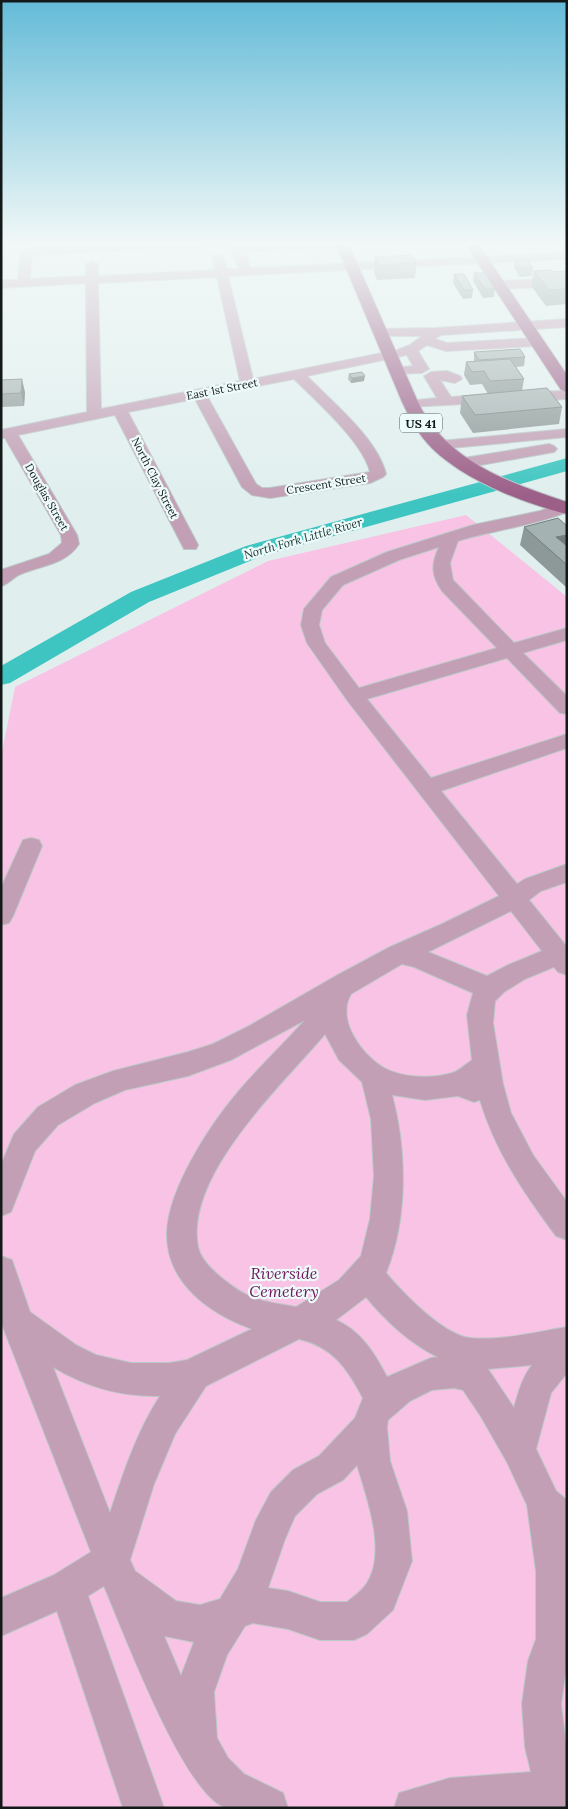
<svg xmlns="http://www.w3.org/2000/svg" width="568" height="1809" viewBox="0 0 568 1809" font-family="Lora,serif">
<rect width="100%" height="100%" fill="#e0efee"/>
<path fill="#f8c3e5" d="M466,515L567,597V1808H1V757L15,687L268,561Z"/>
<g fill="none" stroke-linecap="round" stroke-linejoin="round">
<path fill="#3ec5c1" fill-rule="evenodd" d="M567,458V471L262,556L149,602L10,683L1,685V666L131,592L246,546Z"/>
<g stroke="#bbc8c7" stroke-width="2">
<path id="minor" d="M156,242H238L233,245L32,255L30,279L86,276V264L92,261L98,264V276L215,270L212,257L218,254L224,257L227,269H239L232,249L238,246L279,244L285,247L279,250L245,252L250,268L567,253V259L228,276L253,379L397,350L410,345L422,336H376L375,333L381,329L436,328L567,319V327L441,335L435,339L447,343L536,338L542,342L536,346L446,351L427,345L418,351L429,369L422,373L391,374L389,371L391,368L413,366L407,355L307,376C332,402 377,438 386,474L383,477L370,483L270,498L252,495L242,487L195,399L128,412L198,545L196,549H184L182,545L115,415L18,435L77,535L79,544C65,565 42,565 21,574C13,577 9,584 1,586V570L49,554L62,543L61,535L5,438H1V430L87,412L86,283L1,288V280H18L21,252L27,249ZM217,277L240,381L101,409L98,283ZM294,379C316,401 363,442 370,472L270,488H262L256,484L207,396Z
M346,243L348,245L342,248L292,250L286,247L292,244Z
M567,278V286L498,289L492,285L498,281Z
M447,371L460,376L462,379L455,383L440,380L451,397L519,392L567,391V399L407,407L405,404L407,401L437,398L424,376L431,372Z
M567,429V437L440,449L435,448L433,445L435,442L440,441Z
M549,444L554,446L557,449L554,452L464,468L459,466L456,463L459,460L464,458Z
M567,501V512C532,526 494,530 458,541L450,563L453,580L514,643L567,628V640L523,653L567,696V714L560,713L507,658L367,699L431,778L567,734V748L441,791L517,884L525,879L567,864V882L541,891L529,900L567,947V975L558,972L554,967L525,979L504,992L495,1001L493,1023L503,1084L511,1113L533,1155L567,1202V1240L556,1236C525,1194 495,1151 480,1100L474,1102L458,1096L425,1100L392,1095C407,1150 408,1219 386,1273C403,1293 443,1335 470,1338C502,1341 536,1332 567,1327V1373L551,1393L536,1449L556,1491L567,1500V1661L561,1704L567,1753V1808H394L399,1793L450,1778L531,1772L525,1747L522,1704L528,1661L536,1639V1571L527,1505L507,1462L480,1415L463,1390L454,1388L432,1390L410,1401L388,1420L387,1427L390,1461L407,1511L412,1561L393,1610L367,1634L354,1640H320L288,1629L253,1623L245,1626L227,1655L214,1692L217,1738L228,1758L244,1774L283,1793L288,1808C274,1808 235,1809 224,1807C183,1791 123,1630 104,1586L88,1596L164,1808H123L57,1611L1,1636V1598L54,1575L91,1552L1,1322V1256L12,1260L30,1312L76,1345L96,1355L131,1363H169L187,1360L252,1329C210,1314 166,1283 167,1233C168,1189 210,1125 238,1092C259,1067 283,1045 305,1020L231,1060L188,1076L125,1090L95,1103L58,1125L35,1151L11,1212L1,1216V1165L14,1134L38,1107L75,1085L113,1071L188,1052L213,1044L249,1026L334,977L390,947L442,924L499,896L347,700L307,643L301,625L304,609L331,577L387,552L473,525L540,511ZM439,547C431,564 431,575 442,591L497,648L359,688L325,643L319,625L322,610L343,585L399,560ZM511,911L542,951L508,965L487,976L428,952ZM402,964L414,967L473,993L467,1015L472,1060C466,1064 459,1071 452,1073C433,1079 402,1078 384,1068C361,1054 336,1020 351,994ZM325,1034L339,1060L362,1082L371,1119L374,1176L370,1219L361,1256L339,1280L296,1307C281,1304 266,1303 252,1297C241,1293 232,1286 223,1279C213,1271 201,1260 198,1247C184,1175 283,1084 325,1034ZM366,1297C386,1321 409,1343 438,1357L431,1358L387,1377C375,1354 361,1331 336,1320ZM299,1339C333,1347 347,1368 363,1398L355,1418L319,1456L293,1470L271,1492L256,1520L238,1569L220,1599L200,1605L176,1601L135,1571L130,1560L154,1484L175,1434L206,1386ZM532,1365C522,1378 518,1393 514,1408L488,1369ZM53,1367C86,1387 121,1397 160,1396C137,1431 123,1474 110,1513ZM357,1465C367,1498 387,1552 367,1583C362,1591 353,1597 347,1602H320L288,1591L268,1588L285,1539L295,1516L317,1494L343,1480ZM164,1636L194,1642L181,1676Z
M31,838L39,840L42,846L13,916L9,923L1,925V888L23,840Z"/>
</g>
<g stroke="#bbc8c7" stroke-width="2">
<path id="major" d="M335,242H348L418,402C447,462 508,482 567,502V514C522,503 459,478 428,444C417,432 409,417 402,402Z
M464,242H477L567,375V392L561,390L559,387Z"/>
</g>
<use href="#minor" fill="#c29fb5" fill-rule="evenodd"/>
<use href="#major" fill="#9c5f88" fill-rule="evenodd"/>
</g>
<path fill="#8d9998" d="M375,257L417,263L415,278L377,280L374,272Z
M515,260L533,268L532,276L520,277L514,268Z
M534,271L552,272L567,271V304L546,306L531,286Z
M474,273L495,289L494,297L483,298L473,281Z
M454,274L473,290L472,298L463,299L453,283Z
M474,352L525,357L524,366L516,367L524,379L522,391L562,407L559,424L473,433L460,413L462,396L488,394L482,384L470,385L464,375L466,362L474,361Z
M349,374L364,381L351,383L348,379Z
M1,380L25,392L24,406L1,407Z
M567,526V588L520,545L524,527Z"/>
<path fill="#737d7c" d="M365,376L364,381L351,383L352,378Z
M22,379L25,392L24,406L21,393Z
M567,535V552L556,537Z"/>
<path fill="#a4b2b1" stroke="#737d7c" d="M412,255L417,263L378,265L375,257Z
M527,259L533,268H521L515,260Z
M551,270L552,272L567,271V289L549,290L534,271Z
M474,273H485L495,289H485Z
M454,274H464L473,290H464Z
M520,349L525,357L479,360L474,352Z
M510,359L524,379L490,381L484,371L472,372L466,362Z
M362,372L365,376L352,378L349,374Z
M22,379L21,393L1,394V380Z
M547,388L562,407L475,415L462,396Z
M558,518L567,526V535L556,537L567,546V565L524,527Z"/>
<linearGradient id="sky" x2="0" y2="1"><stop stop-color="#64bbd8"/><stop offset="0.49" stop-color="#f1f8f7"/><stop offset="1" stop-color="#f1f8f7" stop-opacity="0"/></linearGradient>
<rect width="568" height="496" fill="url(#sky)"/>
<g text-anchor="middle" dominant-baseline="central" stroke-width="4.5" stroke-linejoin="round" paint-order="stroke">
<g font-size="11" fill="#131818" stroke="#edfcfb">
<text transform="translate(222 389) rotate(-11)">East 1st Street</text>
<text transform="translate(155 478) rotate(63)">North Clay Street</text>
<text transform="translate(326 484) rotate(-9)">Crescent Street</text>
<text transform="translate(47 497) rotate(60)">Douglas Street</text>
</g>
<rect fill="#edfcfb" stroke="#545c5c" stroke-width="1" x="400" y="413.5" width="42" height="19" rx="4"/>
<g font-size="12" font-weight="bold" fill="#131818">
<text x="421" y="423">US 41</text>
</g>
<g font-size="12" font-style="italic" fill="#1c3332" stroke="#edfcfb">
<text transform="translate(303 538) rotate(-16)">North Fork Little River</text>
</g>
<g font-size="16" font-style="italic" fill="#70165a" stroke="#edfcfb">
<text x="284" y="1273">Riverside<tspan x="284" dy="18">Cemetery</tspan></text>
</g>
</g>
<rect width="568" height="1809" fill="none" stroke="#131818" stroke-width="5"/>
</svg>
